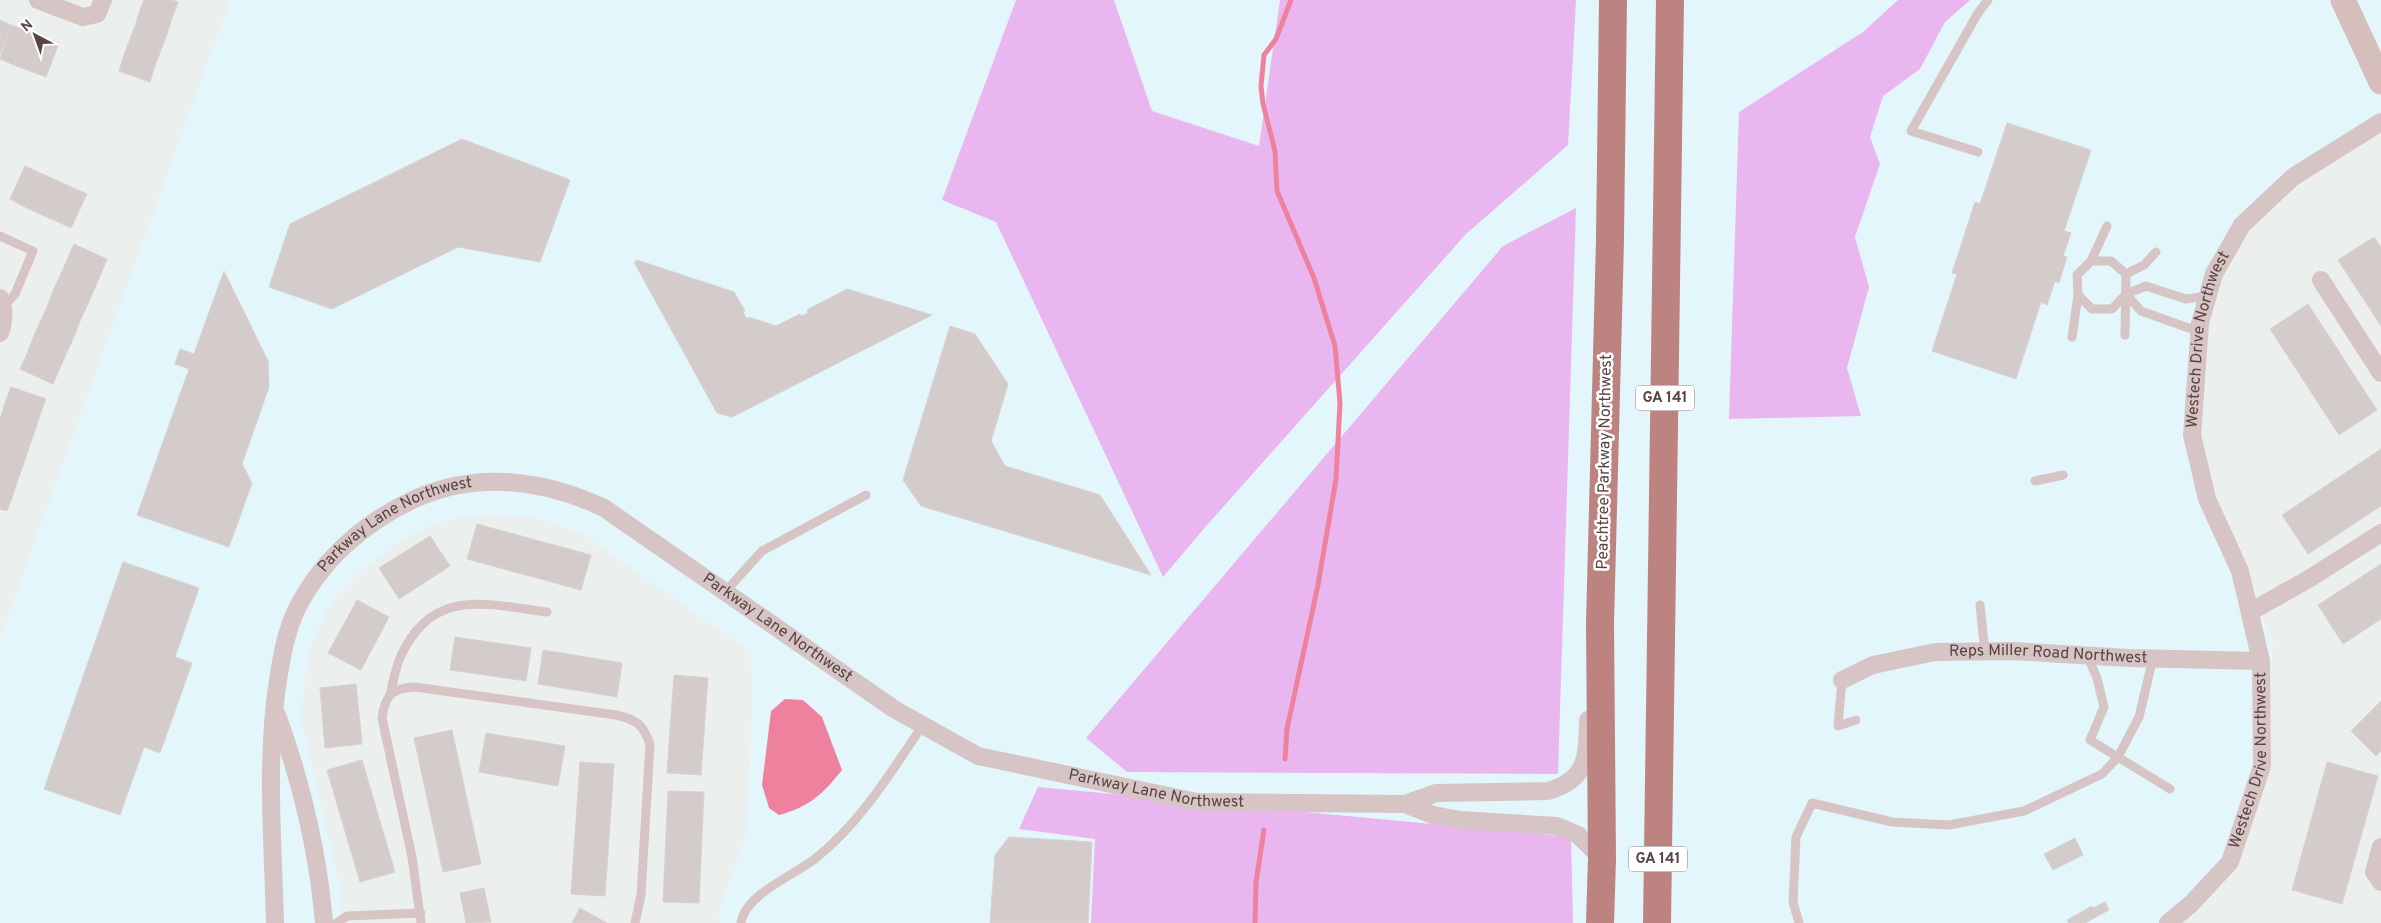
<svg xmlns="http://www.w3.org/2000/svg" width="2381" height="923" viewBox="0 0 2381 923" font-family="Overpass,sans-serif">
<rect width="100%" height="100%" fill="#ebefed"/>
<path fill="#e2f6fc" d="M230,0H2381V117L2288,176L2204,268L2191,456L2273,642L2265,755L2217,874L2167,923H720L718,915L747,831L753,670L747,663L755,655L584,535L530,516L483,514L438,522L401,540L359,573L328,607L308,653L301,717L341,892L343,923H0V638Z"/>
<path fill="#eab6ef" d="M1016,0H1114L1152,111L1259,146L1280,0H1576L1568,145L1466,234L1208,524L1163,577L996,222L942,200Z
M1898,0H1970L1945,22L1920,69L1883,96L1870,137L1880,164L1855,237L1869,287L1847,368L1861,416L1729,419L1739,112L1863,32Z
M1576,208L1558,774L1127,772L1086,738L1503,246Z
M1038,787L1571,837L1573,923H1091L1095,839L1019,829Z"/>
<path fill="#ee829e" d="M785,699L803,700L822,717L842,770C823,794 809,807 779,815L769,808L762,785L771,711Z"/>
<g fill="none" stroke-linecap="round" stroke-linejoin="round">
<path stroke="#ee829e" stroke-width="5" d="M1285,759L1287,729L1318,585L1336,479L1340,403L1335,346L1314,278L1277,191L1275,151L1263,104L1261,86L1264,55L1276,39L1291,0
M1255,923L1256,882L1264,830"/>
</g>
<path fill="#d4ccca" stroke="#d8d1cf" d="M144,0H172L178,2L172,18L141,7Z
M141,7L172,18L167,34L136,23Z
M0,20L11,25L0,54Z
M136,23L167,34L161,50L130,39Z
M11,25L27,31L14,65L0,59Z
M27,31L43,37L30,71L14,65Z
M43,37L59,43L46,77L30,71Z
M130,39L161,50L155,66L124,55Z
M124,55L155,66L150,82L119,71Z
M2007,123L2091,150L2064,231L2071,233L2063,256L2067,257L2059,283L2055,281L2047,305L2041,302L2016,379L1932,351L1957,274L1952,273L1975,202L1980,204Z
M462,139L570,180L540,262L458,247L332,309L269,287L290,224Z
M25,166L40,173L25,207L10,199Z
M40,173L56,180L40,214L25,207Z
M56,180L71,187L56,221L40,214Z
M71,187L87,194L71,228L56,221Z
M2374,237L2381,247V326L2338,260Z
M74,244L107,259L101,274L67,260Z
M67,260L101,274L94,290L60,276Z
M637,260L734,292L745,311L743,312L747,319L749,317L776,326L800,314L802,316L808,313L807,310L847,289L932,315L732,417L717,413L634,262Z
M224,271L268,361L269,387L242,464L252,483L229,547L137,515L189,369L175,364L180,349L194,354Z
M60,276L94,290L87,306L53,291Z
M53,291L87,306L80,321L47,307Z
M2308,304L2377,410L2339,435L2270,329Z
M47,307L80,321L74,337L40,322Z
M40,322L74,337L67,352L33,338Z
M950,326L975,334L1008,384L991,441L1005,466L1100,495L1151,575L921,506L903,480Z
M33,338L67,352L60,368L27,354Z
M27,354L60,368L53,384L20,369Z
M11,387L46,399L40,415L5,403Z
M5,403L40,415L35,431L0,419Z
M0,419L35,431L29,447L0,437Z
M0,437L29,447L24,463L0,455Z
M2381,449V506L2308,554L2282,515Z
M0,455L24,463L18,479L0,473Z
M0,473L18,479L13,495L0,491Z
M0,491L13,495L7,511L0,509Z
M477,524L591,555L581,590L467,559Z
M430,536L450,566L399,599L379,568Z
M123,562L199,588L175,657L192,663L160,753L144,747L120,815L44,789Z
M2381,564V619L2343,644L2318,605Z
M357,600L389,617L361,670L328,653Z
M455,637L531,648L526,681L450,670Z
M543,650L622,663L617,697L538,684Z
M674,675L708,678L701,775L667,773Z
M356,684L362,744L325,748L320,688Z
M2381,701V751L2376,756L2351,731Z
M452,730L481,864L443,872L414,738Z
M486,733L565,746L558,786L479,772Z
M362,760L395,872L360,882L327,770Z
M580,762L614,764L605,896L571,894Z
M2327,762L2378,776L2342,904L2292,890Z
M668,791L704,792L699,903L663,902Z
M1009,837L1092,842L1088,923H990L995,855Z
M2075,838L2083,855L2053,870L2044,854Z
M484,888L491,922L466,923L460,893Z
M2105,902L2109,910L2085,923H2069L2067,920L2092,906L2093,908Z
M580,908L607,923H572Z"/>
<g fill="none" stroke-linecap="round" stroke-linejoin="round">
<path stroke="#d7c4c4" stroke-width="9" d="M1978,152L1911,131L1978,13L1988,0
M0,236L33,251L15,294L4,306
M2091,261L2107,226
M2126,274L2144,265L2156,252
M2126,294L2141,311L2200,332
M2125,335L2126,274L2111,261H2091L2077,275L2078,295L2092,309H2112L2126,294L2146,286L2186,299L2208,296
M2072,337L2078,295
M2035,481L2063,475
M725,592L762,551L866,495
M1980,605L1985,652
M2087,655L2097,678L2104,707L2090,740L2170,789
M1842,680L1838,726L1856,720
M390,695C393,683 395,669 400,658C431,587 485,604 547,612
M337,923L347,916L421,913
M421,923L412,857L382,718C385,695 392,688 415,687L616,715C637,720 642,723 650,744L641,895L635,923
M741,923C745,894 795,875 816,858C861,822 891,772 923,725
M1799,923L1793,902L1796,837L1812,803L1892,822L1949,825L2024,811L2102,774L2118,757L2139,717L2153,658"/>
<g stroke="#d7c4c4" stroke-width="18">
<path d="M38,0L83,17L97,14L103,0"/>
<path d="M2321,280L2381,373"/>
<path d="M0,298C5,309 4,321 0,333"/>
<path d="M2250,612L2307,580L2381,533"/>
<path id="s1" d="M1842,680L1873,665L1935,652L2013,651L2129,658L2261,661"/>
<path d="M277,715C301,781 318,852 324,923"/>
<path d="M1405,804L1433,815L1460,820L1557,826L1578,835L1602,859"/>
<path d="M2381,847L2374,872L2381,882"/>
<path id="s2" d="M275,923C273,841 265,755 279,674C282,654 286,634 294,615C318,562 365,521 417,498C479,471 545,480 604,508L894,709L978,756L1197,802L1405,804L1436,793L1548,791C1588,779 1587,757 1588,720"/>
<path id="s3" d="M2168,923L2191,904L2230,862L2262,766L2261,661L2240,571L2207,499L2192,435L2200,323L2214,274L2242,225L2293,177L2381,122"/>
</g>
<path stroke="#d6bebd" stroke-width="25" d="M2343,0L2381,82"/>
<path stroke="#bd8381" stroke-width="28" d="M1600,923L1602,859L1600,623L1610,240L1613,0
M1657,923L1670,0"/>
</g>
<g text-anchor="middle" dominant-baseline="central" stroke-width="5" stroke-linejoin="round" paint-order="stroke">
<g fill="#fff" stroke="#8b7b7b" stroke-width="1">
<rect x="1636" y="385.5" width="58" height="25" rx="4"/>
<rect x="1629" y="846.5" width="58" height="25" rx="4"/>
</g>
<g font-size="15" font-weight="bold" fill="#594343">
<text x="1665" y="398">GA 141</text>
<text x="1658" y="859">GA 141</text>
</g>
<g font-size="16" fill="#594343" stroke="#fff">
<text stroke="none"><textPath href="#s3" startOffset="628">Westech Drive Northwest</textPath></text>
<text transform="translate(1605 462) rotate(-89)">Peachtree Parkway Northwest</text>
<text stroke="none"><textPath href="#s2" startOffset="452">Parkway Lane Northwest</textPath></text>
<text stroke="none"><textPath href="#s2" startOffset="888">Parkway Lane Northwest</textPath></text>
<text stroke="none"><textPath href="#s1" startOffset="211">Reps Miller Road Northwest</textPath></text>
<text stroke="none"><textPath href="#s3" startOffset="192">Westech Drive Northwest</textPath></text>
<text stroke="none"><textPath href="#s2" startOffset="1308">Parkway Lane Northwest</textPath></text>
</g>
</g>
<g transform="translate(35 35) rotate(319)" stroke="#ffffff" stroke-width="4" paint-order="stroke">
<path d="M0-4L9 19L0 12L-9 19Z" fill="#594343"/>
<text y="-8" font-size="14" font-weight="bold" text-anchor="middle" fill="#594343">N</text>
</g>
</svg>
